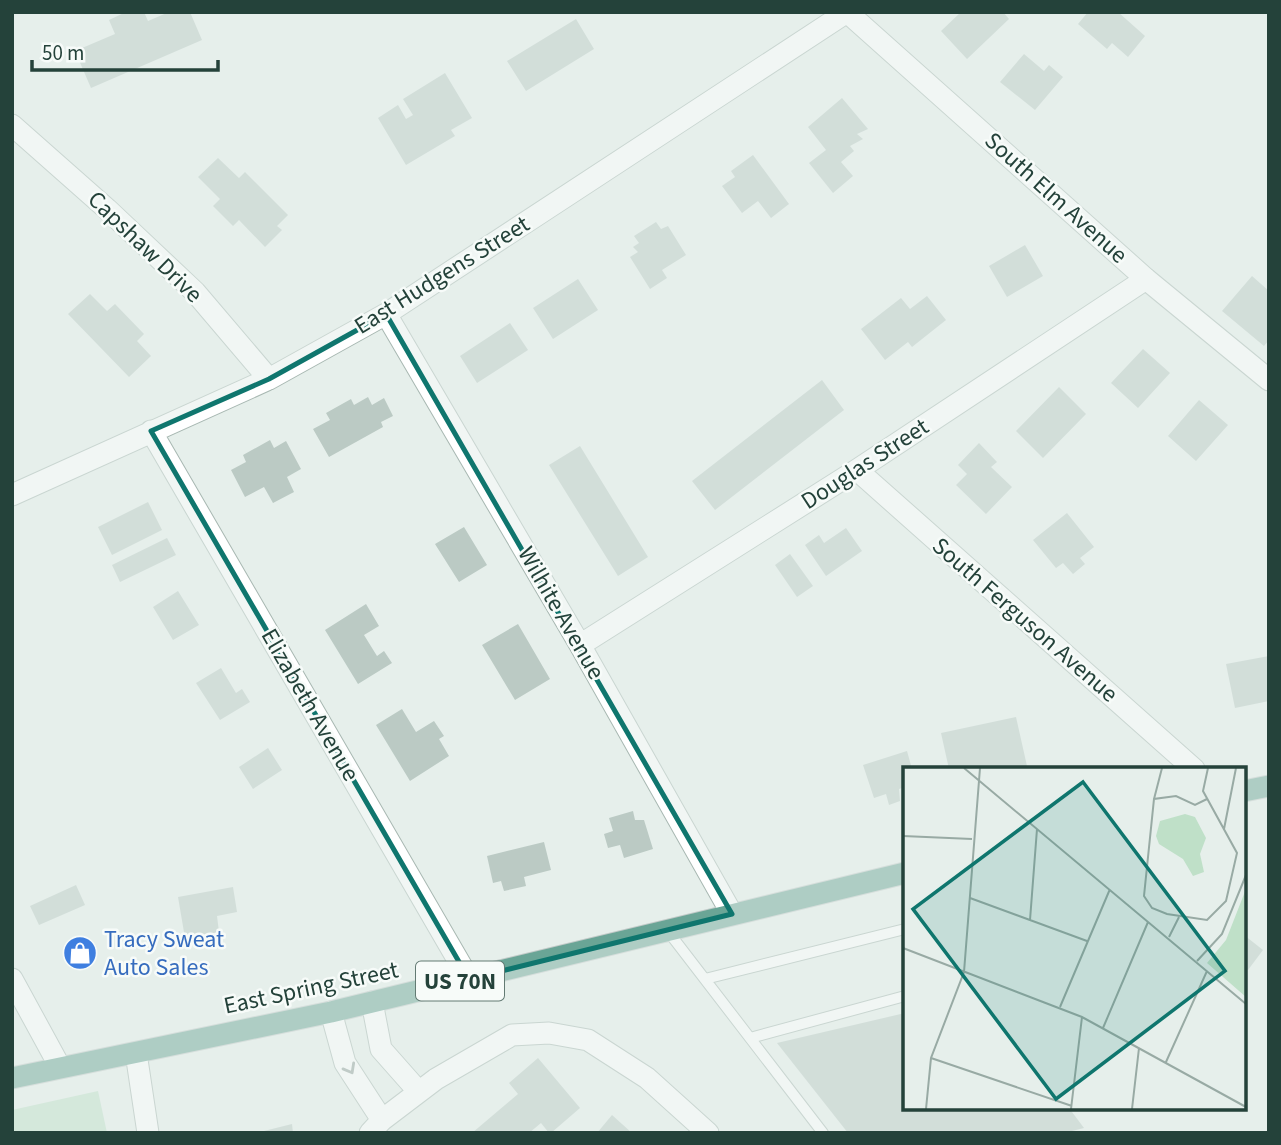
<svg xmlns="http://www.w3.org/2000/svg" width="1281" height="1145" viewBox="0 0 1281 1145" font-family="'Source Sans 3',sans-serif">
<rect width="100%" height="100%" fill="#e6efeb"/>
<path fill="#bfe0c8" d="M98,1091L107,1133H12V1110Z"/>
<path fill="#bbcac4" d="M126,12H144L148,21L169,12H190L202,40L91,88L75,51L115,34L109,20Z
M961,12H1003L1009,19L967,59L941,31Z
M1088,12H1118L1145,36L1128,57L1112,43L1107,49L1078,24Z
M576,19L594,49L526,91L507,61Z
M1024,54L1044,71L1049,65L1063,77L1035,110L1000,82Z
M445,73L472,118L451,130L455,136L406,165L378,118L398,105L406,119L413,115L403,99Z
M842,98L868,129L857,134L863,139L850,146L854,151L841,162L853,176L833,193L809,163L826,150L808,127Z
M753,155L789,204L771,218L758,201L742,213L722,186L735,177L731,171Z
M218,158L239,178L245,172L288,215L277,226L282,230L265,247L239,220L233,226L213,206L220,199L198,177Z
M656,222L661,229L668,226L686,255L662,270L667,278L650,289L630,257L638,252L633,247L639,243L634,236Z
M1025,245L1043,276L1007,297L989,266Z
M1252,276L1269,291V340L1264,346L1222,311Z
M578,279L598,310L553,339L533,308Z
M90,294L107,311L115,304L144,334L137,341L151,356L129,377L68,314Z
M927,296L946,320L912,347L908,342L885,360L861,329L901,298L910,309Z
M510,323L528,350L477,383L460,356Z
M1143,349L1170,373L1138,408L1111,383Z
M822,380L844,410L715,510L692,481Z
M1059,387L1086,414L1043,458L1016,431Z
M368,397L372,405L384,398L393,416L381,422L383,427L329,457L313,429L330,420L326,413L351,399L354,405Z
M1199,400L1228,425L1196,461L1168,436Z
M270,440L274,448L286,441L301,469L287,477L294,492L273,503L264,487L245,497L231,470L246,462L243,455Z
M979,443L997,462L991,467L1012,487L986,514L956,485L967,474L958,465Z
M580,446L648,557L618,576L549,465Z
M148,502L162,530L112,555L98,527Z
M1067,513L1094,547L1080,558L1085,564L1073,574L1063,563L1056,568L1033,540Z
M464,527L487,565L459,582L435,544Z
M846,528L862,551L826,576L805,545L819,535L824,543Z
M167,538L176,555L120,582L112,565Z
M790,554L813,586L797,597L775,565Z
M178,591L199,625L173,640L153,607Z
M366,604L379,626L364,635L377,656L384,651L392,663L358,684L325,630Z
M518,624L550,679L515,700L482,645Z
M1269,656V701L1235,708L1226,664Z
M221,668L236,693L242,689L250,702L220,720L196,683Z
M402,709L416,732L434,721L444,736L439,739L449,756L410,781L376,725Z
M1016,717L1027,766L1014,769H949L941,733Z
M268,748L282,770L253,789L239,767Z
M907,751L912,769H905V787L899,789L900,801L889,805L886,794L874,798L863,765Z
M633,811L635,820H644L653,849L624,858L620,845L608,848L604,834L613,831L609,818Z
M544,842L551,870L524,877L526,886L504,891L501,881L493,883L487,856Z
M76,885L85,905L39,925L30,906Z
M233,887L237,912L217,916L219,932L185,938L178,897Z
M1244,935L1263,950L1248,970L1244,967Z
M905,1013V1108H1069L1084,1128L1064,1133H848L777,1043Z
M538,1058L580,1108L551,1133H549L541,1123L529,1133H472L518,1094L509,1083Z
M612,1115L632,1133H597Z
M292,1124L293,1133H260V1132Z"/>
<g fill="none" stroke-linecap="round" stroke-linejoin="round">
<g stroke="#a8b8b2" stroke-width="12">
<path id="service" d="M667,930L823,1133
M705,979L905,929
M750,1038L905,996"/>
</g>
<g stroke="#a8b8b2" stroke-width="23">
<path id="minor" d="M12,125L107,209L195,292L269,379
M386,314L580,645L732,914
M151,431L469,979
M857,470L1194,769
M12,495L269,379L386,314L847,12
M580,645L857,470L1146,279
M12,979L60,1067
M372,1002L381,1049L419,1092
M331,1012L345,1063L382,1120
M136,1053L148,1133
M370,1133L382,1120L436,1079L512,1035L549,1033L588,1040L647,1078L708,1133"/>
</g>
<g stroke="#a8b8b2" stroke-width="23">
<path id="tertiary" d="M847,12L1146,279L1269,380"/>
</g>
<g stroke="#c2cac8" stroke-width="23">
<path id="primary" d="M1244,791L1269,786
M12,1078L331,1012L905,873"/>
</g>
<use href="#service" stroke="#fff" stroke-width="10"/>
<use href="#minor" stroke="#fff" stroke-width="21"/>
<use href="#tertiary" stroke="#fff" stroke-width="21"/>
<use href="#primary" stroke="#6aa596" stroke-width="21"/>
</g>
<defs><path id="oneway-chevron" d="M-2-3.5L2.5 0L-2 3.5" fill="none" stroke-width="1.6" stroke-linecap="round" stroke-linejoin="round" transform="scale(1.75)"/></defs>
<use stroke="#92a09c" href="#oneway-chevron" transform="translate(350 1069) rotate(61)"/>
<path d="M0 0H1281V1145H0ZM386,314L732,914L469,979L151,431L269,379Z" fill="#e6efeb" fill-opacity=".55" fill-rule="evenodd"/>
<path fill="none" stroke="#0f766e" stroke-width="5" stroke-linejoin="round" d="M386,314L732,914L469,979L151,431L269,379Z"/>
<defs>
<g id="shop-disc" transform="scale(1.75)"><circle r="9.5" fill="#3f7fe0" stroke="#f7fbf9"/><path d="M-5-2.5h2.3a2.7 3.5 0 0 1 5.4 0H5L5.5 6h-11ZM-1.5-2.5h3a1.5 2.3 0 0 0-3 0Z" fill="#fff"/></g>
</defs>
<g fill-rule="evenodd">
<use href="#shop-disc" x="80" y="953"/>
</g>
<g text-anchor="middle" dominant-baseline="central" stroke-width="5" stroke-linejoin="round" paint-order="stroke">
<rect fill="#f7fbf9" stroke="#637a73" stroke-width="2" x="416" y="961.5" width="88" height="39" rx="5"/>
<g font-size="23" font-weight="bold" fill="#24423a">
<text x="460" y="981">US 70N</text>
</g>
<g font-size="24" fill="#24423a" stroke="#f7fbf9">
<text transform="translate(1056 198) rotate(42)">South Elm Avenue</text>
<text transform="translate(145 247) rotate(44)">Capshaw Drive</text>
<text transform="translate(442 275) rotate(-32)">East Hudgens Street</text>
<text transform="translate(865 464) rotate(-33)">Douglas Street</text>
<text transform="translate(561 613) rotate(60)">Wilhite Avenue</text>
<text transform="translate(1025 620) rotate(41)">South Ferguson Avenue</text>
<text transform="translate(310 705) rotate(60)">Elizabeth Avenue</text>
<text transform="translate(311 988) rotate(-12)">East Spring Street</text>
</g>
<g font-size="24" fill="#366cbe" stroke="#f7fbf9" text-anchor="start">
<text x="104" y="939">Tracy Sweat<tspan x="104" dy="28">Auto Sales</tspan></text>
</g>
</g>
<g transform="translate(903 767)">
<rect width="343" height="343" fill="#e6efeb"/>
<path d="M282,47L292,50L303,71L297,87L301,105L290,109L280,92L256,77L253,69L257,54ZM343,122V230L304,196L323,173Z" fill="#bfe0c8"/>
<path fill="none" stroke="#98aaa4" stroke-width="2" d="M61,1L343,237M251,32L259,1M304,32L292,38L273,29L251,32L241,129L249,141L264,147L304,153L323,134L334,86L300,24L305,1M321,62L333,1M0,69L69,72M67,131L184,174M127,153L134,62M266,170L276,150M0,181L179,250L343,340M294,194L319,167L343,108M157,240L207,122M200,261L245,155M28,291L169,339M263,295L304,204M23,342L28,291L61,205L77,1M168,342L179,250M229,342L236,281"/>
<path fill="#0f766e" fill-opacity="0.15" stroke="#0f766e" stroke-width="3.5" d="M180,15L322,204L153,332L10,142Z"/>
<rect width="343" height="343" fill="none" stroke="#24423a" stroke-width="3.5"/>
</g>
<rect width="1281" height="1145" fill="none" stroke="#24423a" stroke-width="28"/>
<path d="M32 60v10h186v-10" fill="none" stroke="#24423a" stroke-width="3.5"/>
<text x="42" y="60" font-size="21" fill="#24423a" stroke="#f7fbf9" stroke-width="5" paint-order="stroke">50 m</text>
</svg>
